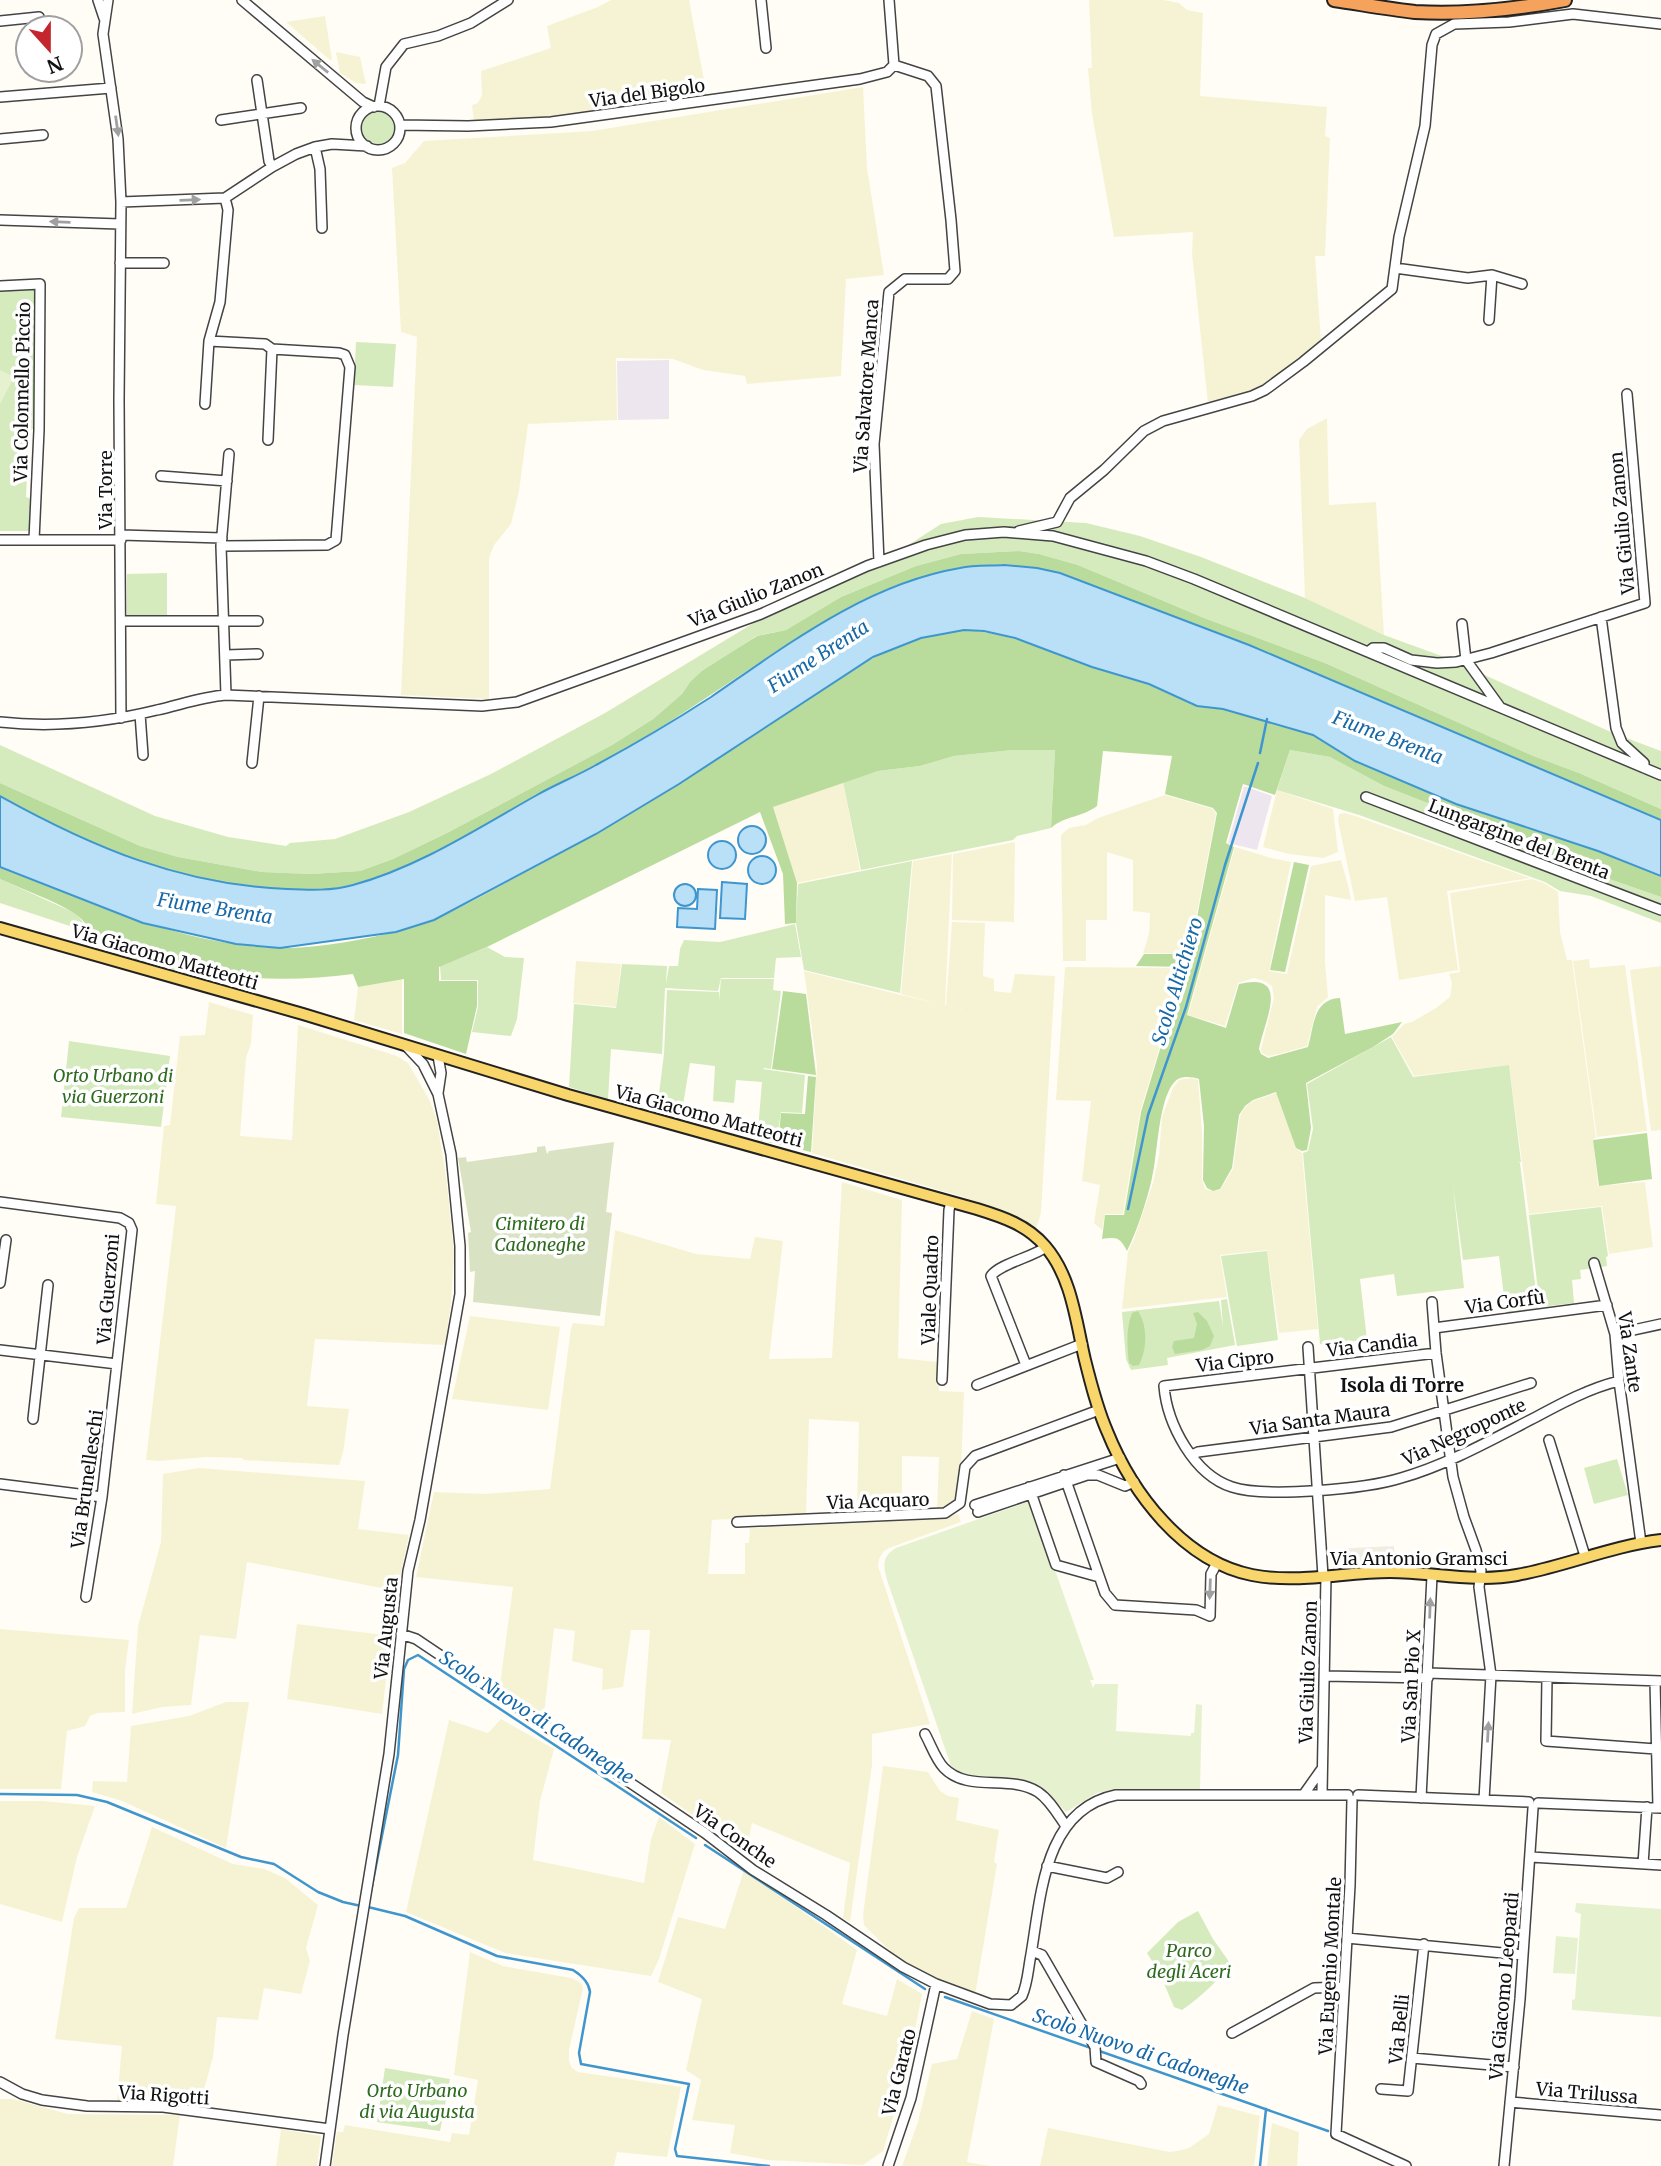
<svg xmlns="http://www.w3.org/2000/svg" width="1661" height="2166" viewBox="0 0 1661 2166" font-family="Merriweather,serif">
<rect width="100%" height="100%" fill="#fffdf5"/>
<path fill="#eee6ef" d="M669,360V419L618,420L617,361Z
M1244,786L1272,796L1257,850L1228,843Z"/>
<path fill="#f6f3d4" d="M611,0H689L707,96L587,115L474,123L472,105L478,103L482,95L481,71L551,48L547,26L598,7Z
M1089,0H1163L1179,3L1187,10L1203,13L1200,96L1327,107L1325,136L1330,138L1325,256H1315L1321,341L1262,387L1208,404L1192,253L1193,232L1114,237L1092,114L1088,68H1092Z
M325,16L332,60H330L286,22Z
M336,52L360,57L366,84L356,83L340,73Z
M863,87L867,168L884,275L846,279L841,376L747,384L745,376L703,370L673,359L616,358L617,420L528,424L519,491L511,524L494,545L489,558V699L401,695L417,337L401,332L392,168L405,163L424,141L592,131Z
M1327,418L1329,505L1376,502L1384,635L1305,598L1299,440L1307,429Z
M843,782L860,870L797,883L772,807Z
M1277,790L1333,809L1338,852L1323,858L1289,854L1263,847Z
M1165,795L1213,809L1216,814L1189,954L1143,953L1149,934L1150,913L1133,911V860L1107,852V920H1086V961H1063L1061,836L1063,833L1069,828L1086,825L1098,818Z
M1345,813L1358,817L1530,878L1447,891L1458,970L1399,980L1387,897L1355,901L1338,821L1339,814Z
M1015,842L1014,922L952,920L953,854Z
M1235,847L1271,858L1291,862L1269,971L1287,974L1311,866L1341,860L1349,889L1351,900L1325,895V962L1328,997L1317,1007L1307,1046L1279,1054L1268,1056L1262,1053L1261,1049L1274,998L1272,986L1264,981L1254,978L1238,983L1225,1026L1188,1015Z
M952,854L945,1005L964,1009L946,1005L952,922L985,923L983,976L994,979V991L1011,993L1015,974L1055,976L1041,1213L1036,1229L1006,1212L960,1196L812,1153L817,1066L804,971L938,1004L901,994L913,861Z
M1532,879L1544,883L1558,892L1560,932L1567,960H1572L1596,1138L1593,1139L1598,1186L1645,1182L1653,1247L1609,1254L1602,1206L1529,1214L1509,1065L1414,1076L1392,1037L1404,1024L1412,1022L1436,1008L1450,997L1452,983L1449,974L1460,972L1450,893Z
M1589,959L1590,968L1625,965L1647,1131L1597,1137L1573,961Z
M576,961L621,964L616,1007L573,1003Z
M1661,966V1130L1651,1131L1630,970Z
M1065,967L1184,968L1140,1112L1123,1214H1105L1102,1230L1094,1223L1100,1185L1082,1181L1091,1101L1056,1100Z
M402,979V1034L354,1020L358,987Z
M209,1002L253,1015L251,1043L246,1058L240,1136L292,1140L298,1025L397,1056L408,1063L430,1101L437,1121L446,1176L454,1253L451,1303L445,1345L315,1339L307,1406L349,1409L343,1453L339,1465L243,1460V1458L206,1457L159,1461L146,1460L176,1206L156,1204L164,1126L170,1125L180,1036L205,1035Z
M1192,1078L1198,1080L1202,1132V1180L1205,1189L1212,1191L1220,1190L1233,1169L1240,1116L1245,1107L1253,1101L1276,1093L1279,1097L1296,1148L1302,1153L1318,1329L1279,1333L1267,1250L1220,1255L1227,1297L1122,1309L1128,1252L1134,1239L1153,1183L1159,1155L1162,1117L1173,1088L1179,1080Z
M842,1182L902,1200L898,1358L938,1362L939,1391L964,1392L960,1497L950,1507L937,1511L939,1457L902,1456V1513L857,1512L859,1422L809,1419L806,1515L712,1520L708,1574H745V1543H749L750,1528L943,1518L958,1514L961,1522L889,1548L883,1552L879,1559L878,1566L930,1724L872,1734V1765L850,1922L843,1918L850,1863L752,1823L746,1852L661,1793L671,1740L642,1739L650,1630H631L623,1687L602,1690L603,1669L572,1661L575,1631L554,1628L544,1714L500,1685L513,1587L416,1577L434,1492L485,1494L550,1489L571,1328L573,1323L604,1326L615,1230L696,1254L750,1259L755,1237L783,1241L769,1359L832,1358Z
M470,1316L560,1327L548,1410L452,1399Z
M199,1468L365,1481L358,1529L409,1535L397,1591L247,1562L236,1639L200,1635L191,1705L162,1707L132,1714L138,1626L161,1542L163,1474Z
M297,1624L391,1636L382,1714L287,1699Z
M0,1629L129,1640L125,1670V1712L97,1713L90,1716L85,1726L67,1731L61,1789H0Z
M226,1702H249L226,1848L122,1801L92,1792L93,1781L127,1782L131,1726L189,1716Z
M501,1719L554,1749L540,1801L533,1860L644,1883L651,1839L659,1817L695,1844L659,1959L651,1976L505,1953L406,1912L449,1720L488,1733Z
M883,1766L928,1772L940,1791L948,1796L959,1798L956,1820L999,1830L994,1862L997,1864L975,1995L933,1978L897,1958L864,1925L863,1915Z
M0,1801H43L95,1806L77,1857L62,1922L0,1904Z
M152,1827L233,1864L264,1869L285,1878L318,1905L306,1948L310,1961L301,1994L264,1988L258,2020L217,2017L213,2057L200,2104L169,2100L117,2101L122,2046L55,2039L74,1918L79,1908H126Z
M744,1870L857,1950L842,2004L887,2016L897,1979L922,1994L906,2075L883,2151L863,2165L768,2160L730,2153L735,2125L692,2120L701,2080L686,2070L702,1999L658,1982L678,1917L725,1929Z
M470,1952L503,1966L571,1978L581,1983L583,1988L569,2050V2061L572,2068L578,2072L681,2087L667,2157L617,2152L614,2166H332L337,2132H343L345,2125L450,2142L452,2133L469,2135L478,2080L454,2075Z
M972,2011L994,2019L967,2162L989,2166H902L918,2122L932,2064L957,2059Z
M0,2099H13L68,2114L180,2115L173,2166H0Z
M1218,2105L1260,2116L1254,2166H1040L1048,2128L1170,2152L1177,2151L1189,2148L1209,2134Z
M1272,2123L1299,2132L1297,2166H1267Z
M281,2129L321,2136L317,2166H276Z"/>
<path fill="#d5ebbd" d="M362 128a16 16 0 1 1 32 0a16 16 0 1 1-32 0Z
M0,289H34L35,429L29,430L26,497L31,499V531H0Z
M356,342L396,344L393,387L354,385Z
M978,517L1086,523L1140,536L1201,557L1305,598L1384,635L1447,658L1613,733L1661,751V809L1579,773L1531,755L1325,663L1204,618L1078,565L1039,554L1019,551L961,554L916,566L841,597L786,630L756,636L690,682L682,694L653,719L612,745L447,833L393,859L360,871L311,874L262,872L178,857L140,846L0,783V745L155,816L228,837L286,846L290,843L335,839L409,812L491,774L605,713L767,615L879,564L941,524Z
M167,573V617H127V574Z
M1013,750H1055L1051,828L1017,836L1013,840L861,870L843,782L878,771L920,766L954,756Z
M1290,750L1330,757L1384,786L1476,822L1489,835L1508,844L1661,897V923L1591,896L1560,891L1545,882L1359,815L1277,790Z
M912,861L900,993L804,970L796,923L798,884Z
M0,879L77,914L91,933L0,903Z
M795,924L801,957L776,958L774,978H721L718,991L665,988L662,1054L611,1049L608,1099L569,1087L574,1004L616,1008L622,964L667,966L666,984L669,966H678L680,949L684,940L720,942Z
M116,946L148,959L218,973V981L113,955Z
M487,947L505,957L524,958L517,1019L511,1036L472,1032L478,1007V980H441L440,966Z
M774,979L773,990L781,991L771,1069L764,1068L763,1069L805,1075L802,1113L781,1112L778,1133L758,1130L762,1082L736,1080L734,1103L713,1101L715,1066L690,1063L681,1117L657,1110L664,1054L667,990L719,992V1001L721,979Z
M1391,1037L1413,1077L1509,1065L1521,1162L1518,1163H1520L1538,1308L1506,1313L1499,1256L1463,1260L1453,1186L1464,1288L1397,1296L1394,1274L1360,1279L1367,1340L1320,1344L1303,1153L1308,1151L1313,1129L1307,1084Z
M69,1041L170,1056L161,1127L61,1117Z
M1601,1207L1608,1256L1606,1257L1607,1266L1580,1270L1581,1279L1572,1280L1574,1303L1540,1307L1529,1215Z
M1267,1251L1278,1340L1237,1346L1221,1256Z
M1227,1299L1235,1345L1167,1358L1168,1365L1131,1370L1126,1359L1122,1312L1219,1301L1223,1327L1221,1300Z
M1617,1459L1628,1495L1594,1504L1584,1468Z
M1198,1911L1213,1939L1230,1963C1224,1976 1195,2002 1182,2010L1174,2007L1160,1974L1147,1953L1178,1922Z
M385,2068L450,2079L440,2131L377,2122Z"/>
<path fill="#b9dc9c" d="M1019,551L1039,554L1078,565L1204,618L1325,663L1531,755L1579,773L1661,809V820L1249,645L1060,573C950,548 868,593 777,651C717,690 658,732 595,766C569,780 543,792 517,806C460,838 399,881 332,889C317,891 301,890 285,889C183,886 89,845 0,796V783L140,846L178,857L262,872L311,874L360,871L393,859L447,833L612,745L653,719L682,694L690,682L702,671L757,636L786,630L841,597L916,566L961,554Z
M964,630C1009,632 1049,652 1092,666C1110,673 1130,677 1148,684C1174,692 1195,709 1223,709L1313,735L1355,761L1456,804L1598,851L1661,876V897L1508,844L1489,835L1476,822L1384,786L1330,757L1290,750L1275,795L1243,784L1226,843L1234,847L1187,1015L1226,1028L1239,984C1292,971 1264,1021 1259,1049L1261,1054L1268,1058L1308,1047C1314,1026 1313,999 1340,998L1345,1034L1402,1022L1393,1034L1373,1047L1306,1083L1311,1128L1307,1150L1302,1151L1296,1148L1276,1092L1253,1100L1245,1106L1239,1115L1232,1168L1220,1189L1213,1191L1207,1188L1203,1180L1204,1126L1199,1079C1193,1077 1184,1076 1178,1079C1158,1092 1158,1156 1152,1178C1147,1200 1137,1231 1127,1251C1120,1237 1117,1237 1102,1239L1105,1215H1124L1141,1112L1185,967L1136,966L1144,954H1190L1217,813L1213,808L1165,794L1172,756L1103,751L1097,806C1083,817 1064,816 1051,828L1055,750H1013L954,756L920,766L878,771L773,807L797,883L796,923L785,924L783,874L760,812L489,946L439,967V981H477V1006L466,1054L404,1033V979L358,987L353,974C272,985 179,978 105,942C91,935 86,920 74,913C51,899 24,890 0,879V867C89,902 181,945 279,948C320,949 397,935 435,919C471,903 505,883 539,865C613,825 683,782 753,736C820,692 881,638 964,630Z
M1294,862L1309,865L1285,972L1270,970Z
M783,991L806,994L816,1075L772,1069Z
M808,1076L816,1077L811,1152L756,1139L758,1131L779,1134L781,1113L805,1114Z
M1647,1133L1652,1179L1599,1186L1593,1140Z
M1138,1311C1148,1326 1147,1349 1139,1365L1133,1366L1129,1363C1127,1347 1126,1328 1132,1313Z
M1198,1312L1207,1321L1214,1336L1210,1346L1202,1350L1175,1354L1172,1347L1174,1341L1194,1338L1197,1324L1193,1313Z"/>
<path fill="#d9e3c4" d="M614,1142L606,1212L612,1213L600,1316L473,1302L475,1271L470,1272L468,1233L471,1232L458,1158L466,1157L467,1162L537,1152V1147L545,1146L547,1154L549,1151Z"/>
<path fill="#e6f2cf" d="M0,370L14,377L0,404Z
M1030,1501L1050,1558L1049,1561L1056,1573L1094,1680H1090L1093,1688L1095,1684H1118L1116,1731L1191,1736V1733H1194L1196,1704L1202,1705L1200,1789L1112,1790L1097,1793L1066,1812C1057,1803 1049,1790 1037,1785C1011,1773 973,1787 951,1766L887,1580C883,1566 882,1556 896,1548Z
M1576,1903L1661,1909V2017L1572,2010V2000L1575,1999L1581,1914L1575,1912Z
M1556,1936L1578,1938L1575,1974L1553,1973Z"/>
<path fill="#f1ede2" d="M1394,1546L1395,1561L1333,1565L1332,1549Z"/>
<path fill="#b9e0f7" stroke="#3f96cf" stroke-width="2" d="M1004,565L1037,568L1060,573L1249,645L1661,820V876L1598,851L1456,804L1355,761L1313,735L1223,709L1197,706L1149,684L1092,667L1015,638L984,631L964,630L921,638L873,657L679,784L596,834L434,920L396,932L280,948L236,944L143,923L0,867V796C92,847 181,885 287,889C309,890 332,891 353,885C419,867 478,828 537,795C556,784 577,776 596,765C635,744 674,721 711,697C787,645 866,584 960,568C974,565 990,566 1004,565Z
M738 840a14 14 0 1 1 28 0a14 14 0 1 1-28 0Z
M708 855a14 14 0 1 1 28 0a14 14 0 1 1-28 0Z
M748 870a14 14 0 1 1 28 0a14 14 0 1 1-28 0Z
M722,882L747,884L745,919L720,918Z
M674 895a11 11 0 1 1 22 0a11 11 0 1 1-22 0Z
M698,889L717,890L715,929L677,927L678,908L697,909Z"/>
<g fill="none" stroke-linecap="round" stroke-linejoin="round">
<path stroke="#3f96cf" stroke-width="2.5" d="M1260,753L1267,719
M1128,1209L1148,1115L1186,1007L1225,865L1258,763
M0,1794L77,1795L107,1802L241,1857L274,1864L318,1892L343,1902L361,1906
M705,1845L925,1989
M369,1901L398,1755L404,1669L408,1660L418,1655L696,1838
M368,1907L405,1916L497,1956L573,1970C581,1975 589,1983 590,1992L579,2053L581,2064L689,2084L675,2149L677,2156L769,2166
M945,1997L1328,2131
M1260,2166L1266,2109"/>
<g stroke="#444" stroke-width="12">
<path id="minor" d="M98,0L104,18
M108,0L103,34L118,139L121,202L119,400L121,718
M242,0L363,102L374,107
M761,0L766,48
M889,0L894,65
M0,21L39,17
M257,80L269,161L272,167
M0,97L111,88
M379,106L386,67L404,44L438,36L471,23L508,0
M356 128a22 22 0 1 1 44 0a22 22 0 1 1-44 0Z
M221,120L301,108
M400,125L468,126L551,122L860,79L887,72L894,65
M0,139L43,135
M315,147L320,169L322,228
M121,202L225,198L272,167L296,154L315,147L332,144L367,146
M0,220L120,224
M120,263H164
M1395,268L1468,278L1492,275L1522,284
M0,286L40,284L39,430L34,540
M1489,320L1492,275
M209,341L265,344L272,349L339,353L345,355L350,367L336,540L327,545L221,546
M205,404L209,341L220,302L228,210L225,198
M268,440L272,349
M161,476L227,481
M1019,531L1057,522L1070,498L1104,470L1144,431L1163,421L1252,396L1265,390L1303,362L1392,289L1399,237L1425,126L1432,45L1436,34L1454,24L1509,22L1573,14L1661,24
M121,535L222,538
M0,540H121
M879,562L874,444L889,292L905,279H948L955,271L951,220L936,86L928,76L894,65
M1601,617L1616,728L1622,743L1644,763V768
M121,621H258
M1462,624L1466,660L1500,707
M1368,652L1373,648H1384L1411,660L1437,663L1456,662L1491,653L1645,603L1627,394
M226,655L258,654
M226,695L221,546L229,454
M140,714L143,755
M0,722C54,728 104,723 157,710C180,705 201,697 226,695L482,706L517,702L761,614L867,566L926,545L965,535L1004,532L1053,536L1146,561L1194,579L1661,775
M252,763L259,696
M1366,797L1661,910
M438,1093L441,1073L438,1056
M0,1202L120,1218L129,1223L132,1230L102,1497L86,1597
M1594,1263L1615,1334L1619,1381L1641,1543
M0,1283L6,1240
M1432,1302L1436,1353L1453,1477L1464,1517L1476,1550L1481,1571L1479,1587L1491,1675L1484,1800
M1434,1328L1607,1305
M1615,1334L1661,1324
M1308,1347L1323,1576
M0,1350L117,1364
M1436,1353L1164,1386C1167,1424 1194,1475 1232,1487C1265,1498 1366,1489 1401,1478C1447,1465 1493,1439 1536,1417C1562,1403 1590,1388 1619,1381
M1026,1365L991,1276C999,1264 1033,1257 1046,1247
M942,1380L949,1210L951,1202
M977,1385L1082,1344
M33,1419L48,1285
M1549,1440L1585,1556
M1192,1455L1198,1452L1391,1427L1531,1383
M1064,1475L1105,1593L1115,1605L1196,1610L1210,1616L1211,1574L1217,1563
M0,1484L102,1497
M1029,1487L1056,1565L1099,1577
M975,1505L1120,1458
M978,1512L1087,1475H1098L1125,1486L1134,1482
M737,1522L945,1513L960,1503L965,1467L975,1456L1099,1410
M401,1634L416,1639L705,1833L753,1870L826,1915L903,1967L936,1984L990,2004L1011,2005L1022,1996C1027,1985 1028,1972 1030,1960C1041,1900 1042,1810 1116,1795H1348
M1428,1673L1661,1681
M1325,1676L1428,1678
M1547,1678L1546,1741L1656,1749
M1655,1681L1658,1807
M925,1734C931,1745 936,1760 944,1768C968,1793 1010,1774 1038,1792C1050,1800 1058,1815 1066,1826
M1304,1794L1321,1770
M1322,1794L1326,1576
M1358,1795L1529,1802
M1421,1798L1432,1576
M1352,1800L1350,1885L1336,2134L1406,2166
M1538,1803L1661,1808
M1531,1857L1661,1865
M1643,1864L1647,1807
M1047,1866L1107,1878L1118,1872
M1347,1938L1523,1955
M1032,1951L1042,1955L1045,1960L1095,2047L1096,2062L1139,2081L1141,2084
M1232,2033L1314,1988L1344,1987
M1412,2058L1514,2067
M0,2082L22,2094L42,2100L87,2106L163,2107L330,2129
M1381,2089L1408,2091L1424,1944
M1510,2102L1661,2115
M325,2166L343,2035L389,1754L408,1571L420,1520L460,1294V1246L451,1154L438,1094L423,1064L406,1046
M888,2166L911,2098L936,1984
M1504,2166L1520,1999L1533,1808"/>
</g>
<g stroke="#222" stroke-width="14">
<path id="major" d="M0,928L303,1014L568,1095L977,1209C1003,1217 1027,1225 1045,1246C1072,1277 1076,1322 1085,1360C1091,1384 1097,1408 1107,1431C1132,1493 1183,1561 1252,1575C1297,1584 1344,1572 1390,1572C1433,1572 1474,1583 1517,1575C1566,1566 1611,1546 1661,1540"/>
</g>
<g stroke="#222" stroke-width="16">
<path id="highway" d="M1334,0C1361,4 1388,9 1415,12C1464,15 1517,9 1565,0"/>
</g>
<use href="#minor" stroke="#fff" stroke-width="9"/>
<use href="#major" stroke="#f9d66b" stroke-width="10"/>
<use href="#highway" stroke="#f5a25d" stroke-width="12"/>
</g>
<defs><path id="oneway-solid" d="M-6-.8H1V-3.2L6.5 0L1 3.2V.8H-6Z" transform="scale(1.75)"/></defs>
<g fill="#a0a0a0">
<use href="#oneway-solid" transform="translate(320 66) rotate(-141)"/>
<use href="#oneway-solid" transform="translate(117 126) rotate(82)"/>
<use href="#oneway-solid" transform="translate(190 200) rotate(-2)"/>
<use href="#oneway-solid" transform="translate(60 222) rotate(-178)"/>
<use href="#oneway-solid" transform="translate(1210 1589) rotate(92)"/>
<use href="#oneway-solid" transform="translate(1430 1608) rotate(-88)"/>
<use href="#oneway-solid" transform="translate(1488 1732) rotate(-87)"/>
</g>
<g text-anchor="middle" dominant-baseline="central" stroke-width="7" stroke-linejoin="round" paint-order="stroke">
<g font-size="18" fill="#111" stroke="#fff">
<text transform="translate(647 93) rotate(-8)">Via del Bigolo</text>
<text transform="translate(866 386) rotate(-86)">Via Salvatore Manca</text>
<text transform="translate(22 392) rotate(-89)">Via Colonnello Piccio</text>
<text transform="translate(105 490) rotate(-90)">Via Torre</text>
<text transform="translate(1622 523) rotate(-95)">Via Giulio Zanon</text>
<text transform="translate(756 595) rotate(-22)">Via Giulio Zanon</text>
<text transform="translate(1519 839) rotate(21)">Lungargine del Brenta</text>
<text transform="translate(165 957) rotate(16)">Via Giacomo Matteotti</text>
<text transform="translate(709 1116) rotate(15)">Via Giacomo Matteotti</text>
<text transform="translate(108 1289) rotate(-85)">Via Guerzoni</text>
<text transform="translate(930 1290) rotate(-88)">Viale Quadro</text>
<text transform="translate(1505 1302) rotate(-8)">Via Corfù</text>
<text transform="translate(1372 1345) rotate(-7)">Via Candia</text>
<text transform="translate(1630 1352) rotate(82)">Via Zante</text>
<text transform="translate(1235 1361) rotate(-7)">Via Cipro</text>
<text transform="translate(1320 1419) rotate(-8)">Via Santa Maura</text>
<text transform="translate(1464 1432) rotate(-25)">Via Negroponte</text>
<text transform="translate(87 1479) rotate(-82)">Via Brunelleschi</text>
<text transform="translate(878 1501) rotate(-2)">Via Acquaro</text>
<text x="1419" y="1558">Via Antonio Gramsci</text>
<text transform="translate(386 1628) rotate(-84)">Via Augusta</text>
<text transform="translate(1308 1672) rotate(-88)">Via Giulio Zanon</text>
<text transform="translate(1411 1686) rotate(-87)">Via San Pio X</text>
<text transform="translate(735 1836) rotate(35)">Via Conche</text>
<text transform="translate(1330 1966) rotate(-87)">Via Eugenio Montale</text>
<text transform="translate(1504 1986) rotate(-85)">Via Giacomo Leopardi</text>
<text transform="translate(1399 2029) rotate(-84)">Via Belli</text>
<text transform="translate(899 2072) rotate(-76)">Via Garato</text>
<text transform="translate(1587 2093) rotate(5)">Via Trilussa</text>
<text transform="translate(164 2095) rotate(4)">Via Rigotti</text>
</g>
<g font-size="18" font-style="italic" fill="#2f6b1f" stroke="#fff">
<text x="113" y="1075">Orto Urbano di<tspan x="113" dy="21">via Guerzoni</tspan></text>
<text x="540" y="1223">Cimitero di<tspan x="540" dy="21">Cadoneghe</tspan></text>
<text x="1189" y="1950">Parco<tspan x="1189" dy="21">degli Aceri</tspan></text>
<text x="417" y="2090">Orto Urbano<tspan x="417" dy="21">di via Augusta</tspan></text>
</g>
<g font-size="19" font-style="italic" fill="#1768a6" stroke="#fff">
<text transform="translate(818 656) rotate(-33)">Fiume Brenta</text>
<text transform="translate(1388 737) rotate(21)">Fiume Brenta</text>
<text transform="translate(215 908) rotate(9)">Fiume Brenta</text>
<text transform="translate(1177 981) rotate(-73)">Scolo Altichiero</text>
<text transform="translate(537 1717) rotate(33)">Scolo Nuovo di Cadoneghe</text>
<text transform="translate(1141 2051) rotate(19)">Scolo Nuovo di Cadoneghe</text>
</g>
<g font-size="19" font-weight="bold" fill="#111" stroke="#fff">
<text x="1402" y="1385">Isola di Torre</text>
</g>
</g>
<g transform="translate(49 49) rotate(159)"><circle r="33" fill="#ffffff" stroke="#a0a0a0" stroke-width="2"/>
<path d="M0-5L12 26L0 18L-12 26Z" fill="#c4262e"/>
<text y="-10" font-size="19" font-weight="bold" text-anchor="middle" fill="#111111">N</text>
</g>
</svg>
